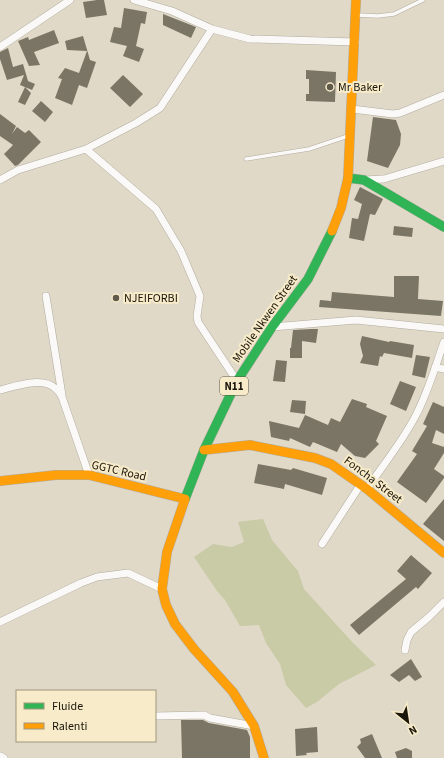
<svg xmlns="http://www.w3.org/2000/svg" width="444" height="758" viewBox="0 0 444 758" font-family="'Source Sans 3',sans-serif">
<rect width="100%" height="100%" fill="#e0d9c8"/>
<path fill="#c9cba6" d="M263,519L272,540L298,571L304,589L354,644L376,665L339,684L317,702L306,708L286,685L280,664L266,643L259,625L240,626L225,600L217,591L194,557L213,544L232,547L244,542L238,522Z"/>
<path fill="#7a7565" d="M97,0H104L107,15L86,18L83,2Z
M124,8L147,12L145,24L141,23L136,46L144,49L139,62L123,56L127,46L110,42L114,27L121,28Z
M163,14L196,27L191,38L163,25Z
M54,30L59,43L34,52L40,65L29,66L18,41L28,37L29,40Z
M83,36L90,60L96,62L87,88L79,85L72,105L55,98L62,79L58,78L65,68L79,73L87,51L67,50L65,41Z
M8,48L13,67L23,64L28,81L35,84L32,90L20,85L24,75L7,80L0,59V52Z
M306,70L336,72L335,102L306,101V94H309V79H306Z
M123,75L143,94L130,107L110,88Z
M25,87L31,93L25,105L18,102Z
M41,101L53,112L45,122L32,111Z
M0,114L16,126L12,134L17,127L25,133L29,130L41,142L18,165L15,166L4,154L13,145L0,136Z
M373,117L396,120L401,134L400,145L388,168L367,161Z
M360,187L383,199L375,215L370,214L364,241L349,238L352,218L358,219L362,204L354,200Z
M394,226L413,228L412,237L393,235Z
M394,276H419L418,299L443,301L441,316L319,307L320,300L331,301L332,292L394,297Z
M311,329H318L316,343L302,341V358H290V348H291L293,330Z
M362,336L389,342L390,341L414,345L412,358L384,353L382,357L380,356L378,366L360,363L363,356L360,344Z
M416,355L430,357L425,378L412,375Z
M276,360L287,361L285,382L273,381Z
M400,381L416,387L406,411L390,404Z
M352,399L367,404L366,407L387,416L376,441L379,444L365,458L355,456L341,444L337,452L313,442L310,447L290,438L289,441L271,437L269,421L299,428L305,415L328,425L331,418L340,422Z
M292,400L306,401L305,414L290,412Z
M433,402L444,407V434L436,430L432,443L444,447V453L434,469L444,476V478L426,503L397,482L417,454L412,451L427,426L423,424Z
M258,464L291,470L293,468L327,478L322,495L285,484L284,489L254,483Z
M444,499V541L423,524Z
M411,555L432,573L418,589L416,587L359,635L350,625L406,579L397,571Z
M411,659L422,677L415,681L409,675L399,682L390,675Z
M181,720H203L209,723L247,730L250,737V758H182Z
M317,727L318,752L306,753L307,755L296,756L295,729Z
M372,734L382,758H365L357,747L361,743L360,739Z
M406,748L412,751V758H397L395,752Z"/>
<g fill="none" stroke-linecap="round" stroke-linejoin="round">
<g stroke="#b1ac9f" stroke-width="4.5">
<path id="lane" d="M357,15L378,16L394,14L423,0
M246,159L309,149L348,136"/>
</g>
<g stroke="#b1ac9f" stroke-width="8">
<path id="street" d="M134,0L172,11L212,29L250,39L355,42
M0,47L70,0
M352,109L393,114L400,113L444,95
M86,149L156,209L181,251L200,296L197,316L198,322L237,381
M0,180L18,170L86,149L136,123L160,108L212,29
M364,180L384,179L444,161
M46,296L62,395
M272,327L356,320L444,329
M435,367L444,369
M0,390C16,386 43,376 56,389C59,391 60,394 62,397L89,475
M367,489C383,465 402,442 415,417C428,393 435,367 444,342
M322,544L361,484
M0,622L81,583L97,577L128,573L162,589
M405,650L407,640L411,632L429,617L444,602
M155,716L204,715L210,718L254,726
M0,756L4,758"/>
</g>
<g stroke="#b1ac9f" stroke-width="10">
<path id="fast" d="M348,178L364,180L444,227
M185,499L204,450L237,381L272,327L308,279L332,231"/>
</g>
<g stroke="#b1ac9f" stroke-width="10">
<path id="slow" d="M332,231L341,208L348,178L356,0
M204,450L250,445L315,458L331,464L367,489L444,553
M0,481L56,475H89L185,499
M185,499L167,552L162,589L166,605L175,624L194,649L233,692L254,726L264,758"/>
</g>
<use href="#lane" stroke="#faf9f7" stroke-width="3.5"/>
<use href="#street" stroke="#faf9f7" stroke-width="7"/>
<use href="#fast" stroke="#30b455" stroke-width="9"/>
<use href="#slow" stroke="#ff9f0a" stroke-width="9"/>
</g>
<g fill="#605a4c" stroke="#f7ebc9" stroke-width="1.5">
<circle cx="330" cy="87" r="4"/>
<circle cx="116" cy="298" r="4"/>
</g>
<g text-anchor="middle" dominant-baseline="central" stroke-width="4" stroke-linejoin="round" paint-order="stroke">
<rect fill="#f7ebc9" stroke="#5d5643" stroke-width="1" x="220" y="377" width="28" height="18" rx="3"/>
<g font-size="11" font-weight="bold" fill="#1b160a">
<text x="234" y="386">N11</text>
</g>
<g font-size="12" fill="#1b160a" stroke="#f7ebc9" text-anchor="start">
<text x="338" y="87">Mr Baker</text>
<text x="124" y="298">NJEIFORBI</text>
</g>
<g font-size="12" fill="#1b160a" stroke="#f7ebc9">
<text transform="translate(265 319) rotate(-55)">Mobile Nkwen Street</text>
<text transform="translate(119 471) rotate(13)">GGTC Road</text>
<text transform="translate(373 480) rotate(37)">Foncha Street</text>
</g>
</g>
<rect x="16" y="690" width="140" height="52" fill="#f7ebc9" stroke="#9f967d"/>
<rect x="24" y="703" width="20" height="6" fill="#30b455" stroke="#9f967d"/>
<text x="52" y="710" font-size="12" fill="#1b160a">Fluide</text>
<rect x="24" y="723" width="20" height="6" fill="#ff9f0a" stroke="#9f967d"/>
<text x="52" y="730" font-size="12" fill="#1b160a">Ralenti</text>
<g transform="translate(408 722) rotate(150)" stroke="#f7ebc9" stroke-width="3" paint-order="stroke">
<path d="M0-3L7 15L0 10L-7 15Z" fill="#1b160a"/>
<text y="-6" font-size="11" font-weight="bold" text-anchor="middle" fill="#1b160a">N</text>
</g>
</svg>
